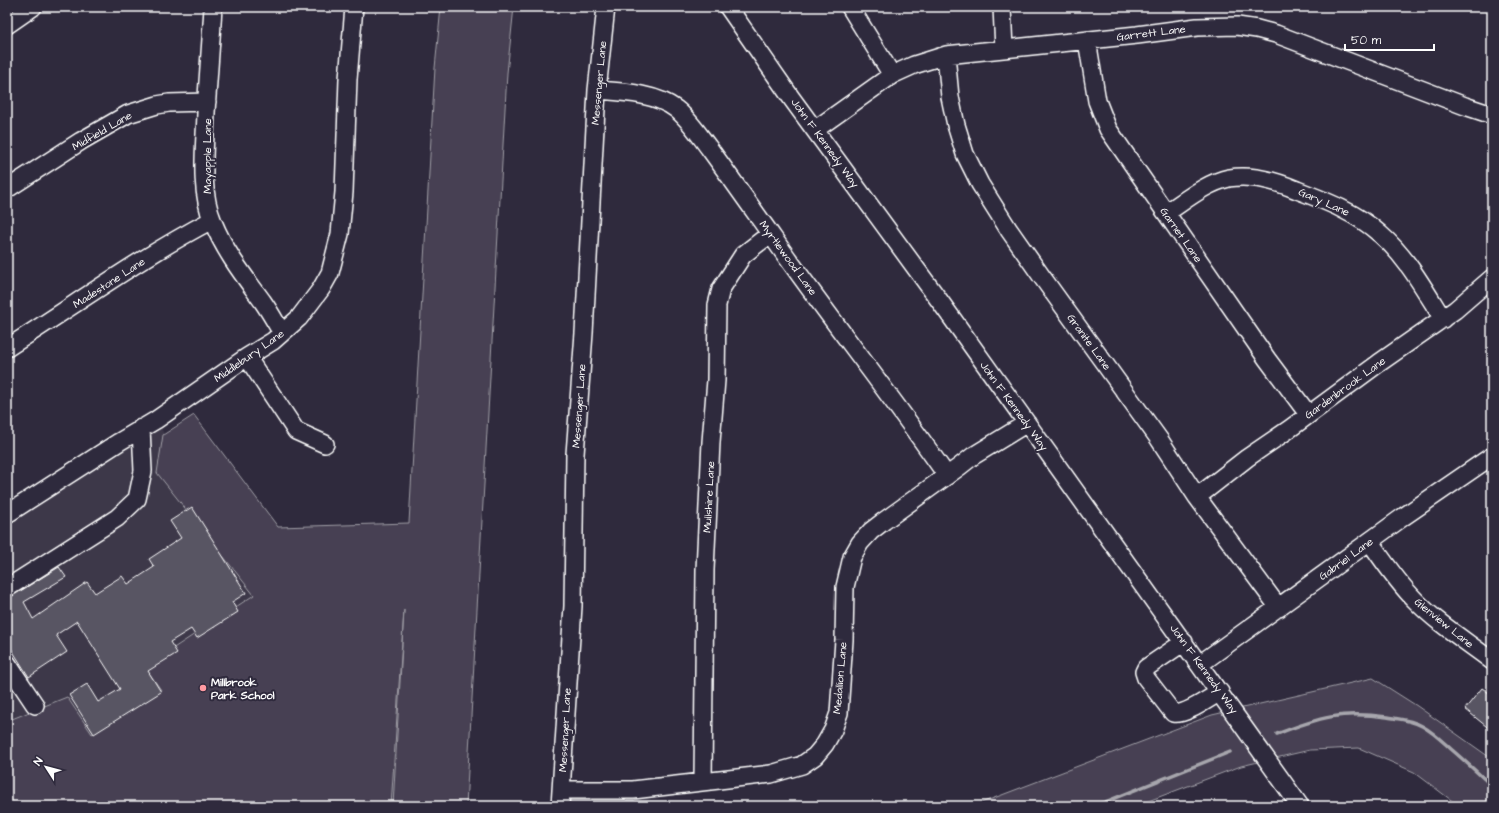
<svg xmlns="http://www.w3.org/2000/svg" width="1499" height="813" viewBox="0 0 1499 813" font-family="'Architects Daughter',sans-serif">
<rect width="100%" height="100%" fill="#2f2a3d"/>
<filter id="ink" filterUnits="userSpaceOnUse"><feTurbulence type="fractalNoise" baseFrequency=".025" numOctaves="2"/><feDisplacementMap in="SourceGraphic" scale="8" xChannelSelector="R" yChannelSelector="G"/><feConvolveMatrix kernelMatrix="1 2 1 2 8 2 1 2 1" color-interpolation-filters="sRGB"/></filter>
<g filter="url(#ink)">
<path fill="#3c3749" d="M156,420L206,505L245,544L408,548L393,806H7V513Z"/>
<path fill="#464152" stroke="#a2a0a8" d="M441,7H514L507,73L466,806H393L404,610L391,806H7V721L67,697L92,734L161,690L145,667L254,595L157,473L163,435L194,415L278,527L409,523L435,68Z
M1373,678L1417,706L1492,759V806H1459L1414,772L1359,748L1310,750L1241,766L1135,806H973L1212,715Z"/>
<g fill="none" stroke-linecap="round" stroke-linejoin="round">
<path stroke="#a7a6ad" stroke-width="3.5" d="M1277,734C1320,717 1341,711 1387,717C1399,719 1412,720 1422,726C1433,732 1442,741 1451,749C1465,761 1478,773 1492,786
M1095,806L1230,752"/>
</g>
<path fill="#595564" stroke="#fff" d="M192,507L246,593L232,602L238,612L197,638L191,629L170,642L177,653L148,671L161,692L94,734L69,695L87,684L98,702L120,689L77,621L56,635L67,652L29,677L7,642V598L12,596L59,567L66,577L24,602L33,619L87,582L95,593L122,576L128,584L154,567L149,559L181,538L170,521Z
M1482,688L1492,695V731L1465,709Z"/>
<g fill="none" stroke-linecap="round" stroke-linejoin="round">
<g stroke="#fff" stroke-width="20">
<path id="minor" d="M213,7C211,43 208,78 206,113C205,148 199,189 213,222C225,252 244,276 263,302C270,312 276,323 282,333
M728,7L792,99L939,300L1300,806
M850,7L892,75
M1002,7L1004,49
M7,25L33,7
M1087,40L1097,101L1108,129L1267,359L1308,414
M946,55L950,97L956,125L965,154L980,184L1009,230L1042,277L1159,439L1197,497L1279,608
M597,90C622,92 655,93 676,109C689,119 699,135 709,148C731,178 752,208 774,239C830,319 891,395 947,476
M816,129L892,75L914,65L946,55L1137,35L1197,27L1237,26L1257,29L1276,34L1465,106L1492,115
M7,189L81,141L128,114L157,105L169,103L207,102
M1166,213C1186,200 1206,183 1229,178C1252,174 1276,181 1297,190C1326,201 1357,213 1380,234C1407,257 1424,289 1443,319
M7,348C75,305 141,257 212,220
M247,357L296,431L325,444
M1197,497L1247,458L1288,430L1379,363L1455,310L1492,278
M7,514L119,442L156,420L247,357L273,341L299,318L321,289L330,273L340,234L344,192L348,79L354,7
M1370,542C1384,562 1398,583 1415,600C1438,624 1466,641 1492,661
M7,588L117,518L137,499L143,471L141,428
M1184,642L1146,668L1144,672L1146,678L1173,713C1185,716 1209,698 1220,692
M7,663L35,705
M1200,664L1403,517L1492,456
M703,781L705,570L711,442L716,380L717,305L721,289L743,255L770,234
M562,790H633L771,774L802,765L815,756L825,744L833,730L839,713L844,640L845,587L852,557L860,543L871,531L884,521L959,467L973,456L1027,423
M560,806L573,606L575,454L584,333L597,90L606,7"/>
</g>
<use href="#minor" stroke="#2f2a3d" stroke-width="17"/>
</g>
</g>
<circle fill="#ff9aa2" stroke="#2f2a3d" stroke-width="1.5" cx="203" cy="688" r="4"/>
<g text-anchor="middle" dominant-baseline="central" stroke-width="4" stroke-linejoin="round" paint-order="stroke">
<g font-size="11" fill="#fff" stroke="#2f2a3d">
<text transform="translate(1151 33) rotate(-7)">Garrett Lane</text>
<text transform="translate(599 83) rotate(-85)">Messenger Lane</text>
<text transform="translate(102 131) rotate(-30)">Midfield Lane</text>
<text transform="translate(825 143) rotate(54)">John F Kennedy Way</text>
<text transform="translate(207 156) rotate(-90)">Mayapple Lane</text>
<text transform="translate(1324 202) rotate(24)">Gary Lane</text>
<text transform="translate(1181 235) rotate(55)">Garnet Lane</text>
<text transform="translate(788 258) rotate(54)">Myrtlewood Lane</text>
<text transform="translate(109 283) rotate(-33)">Madestone Lane</text>
<text transform="translate(1089 342) rotate(54)">Granite Lane</text>
<text transform="translate(249 356) rotate(-35)">Middlebury Lane</text>
<text transform="translate(1345 388) rotate(-36)">Gardenbrook Lane</text>
<text transform="translate(579 406) rotate(-86)">Messenger Lane</text>
<text transform="translate(1014 406) rotate(54)">John F Kennedy Way</text>
<text transform="translate(709 497) rotate(-87)">Mullshire Lane</text>
<text transform="translate(1346 559) rotate(-36)">Gabriel Lane</text>
<text transform="translate(1444 623) rotate(39)">Glenview Lane</text>
<text transform="translate(1204 669) rotate(54)">John F Kennedy Way</text>
<text transform="translate(840 678) rotate(-85)">Medallion Lane</text>
<text transform="translate(565 730) rotate(-87)">Messenger Lane</text>
</g>
<g font-size="11" font-weight="bold" fill="#fff" stroke="#2f2a3d" text-anchor="start">
<text x="211" y="682">Millbrook<tspan x="211" dy="13">Park School</tspan></text>
</g>
</g>
<rect width="1499" height="813" fill="none" stroke="#2f2a3d" stroke-width="24"/>
<rect x="12" y="12" width="1475" height="789" fill="none" stroke="#fff" stroke-width="1.5" filter="url(#ink)"/>
<g transform="translate(46 767) rotate(306)" stroke="#2f2a3d" stroke-width="3" paint-order="stroke">
<path d="M0-3L7 15L0 10L-7 15Z" fill="#ffffff"/>
<text y="-6" font-size="11" font-weight="bold" text-anchor="middle" fill="#ffffff">N</text>
</g>
<path d="M1345 44v6h89v-6" fill="none" stroke="#ffffff" stroke-width="2"/>
<text x="1351" y="44" font-size="12" fill="#ffffff" stroke="#2f2a3d" stroke-width="3" paint-order="stroke">50 m</text>
</svg>
